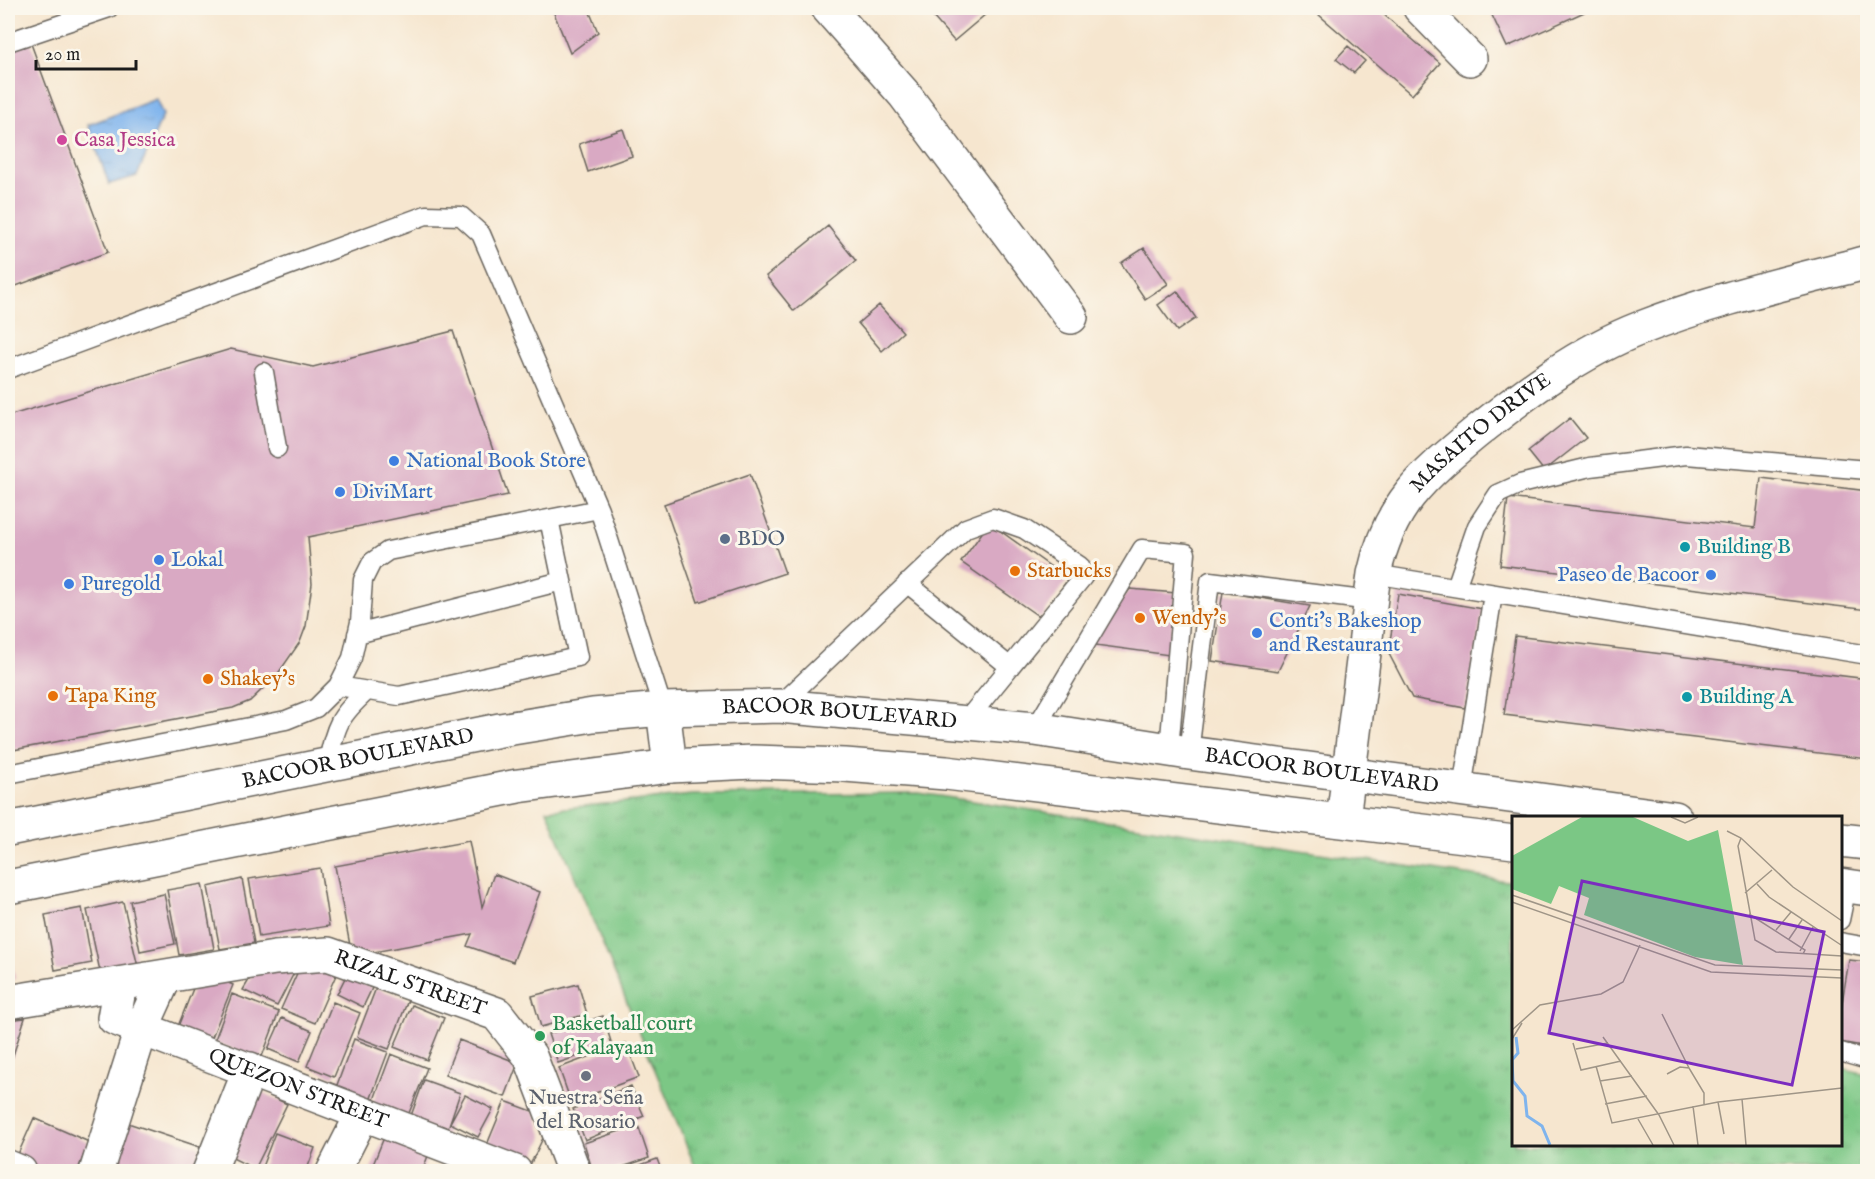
<svg xmlns="http://www.w3.org/2000/svg" width="1875" height="1179" viewBox="0 0 1875 1179" font-family="'IM FELL English',serif">
<defs>
<pattern id="grass-tufts" width="24" height="20" patternUnits="userSpaceOnUse" patternTransform="scale(1.5)"><rect width="24" height="20" fill="#7bc785"/><path d="M3 7l-1-3M5 7V3M7 7l1-3M15 17l-1-3M17 17v-4M19 17l1-3" fill="none" stroke="#6aaa72"/></pattern>
<pattern id="water-ripples" width="26" height="14" patternUnits="userSpaceOnUse" patternTransform="scale(1.5)"><rect width="26" height="14" fill="#7fb4ed"/><path d="M2 4q2-2 4 0t4 0M15 11q2-2 4 0t4 0" fill="none" stroke="#6d9acb"/></pattern>
</defs>
<rect width="100%" height="100%" fill="#fbf7ec"/>
<filter id="ink" filterUnits="userSpaceOnUse"><feTurbulence type="fractalNoise" baseFrequency=".0167" numOctaves="2"/><feDisplacementMap in="SourceGraphic" scale="12" xChannelSelector="R" yChannelSelector="G"/><feConvolveMatrix kernelMatrix="1 2 1 2 8 2 1 2 1" color-interpolation-filters="sRGB"/></filter>
<filter id="wash" filterUnits="userSpaceOnUse"><feTurbulence type="fractalNoise" baseFrequency=".008" numOctaves="4" result="noise"/><feDisplacementMap in="SourceGraphic" scale="24" xChannelSelector="R" yChannelSelector="G"/><feGaussianBlur stdDeviation="1.35" result="paint"/><feColorMatrix in="noise" values="0 0 0 0 0 0 0 0 0 0 0 0 0 0 0 0 0 1.4 0 .05"/><feComposite in="paint" operator="in"/></filter>
<g filter="url(#wash)">
<rect width="100%" height="100%" fill="#f6e6cf"/>
<path fill="url(#grass-tufts)" stroke="#4c7250" stroke-width="1.5" d="M919,793L1513,882L1514,1144H1840L1841,1068L1867,1074V1171H697L547,810L692,795Z"/>
<path fill="url(#water-ripples)" stroke="#4e6884" stroke-width="1.5" d="M156,99L163,115L137,176L109,184L88,125Z"/>
<g id="blocks">
<path fill="#d9a9c3" d="M552,8H588L598,32L570,53Z
M925,8H993L954,41Z
M1311,8H1376L1440,63L1412,95Z
M1497,8H1593L1507,47L1490,11Z
M30,41L108,252L8,289V49Z
M1348,46L1365,61L1354,73L1336,59Z
M623,129L632,156L588,172L579,144Z
M828,226L856,261L794,311L766,276Z
M1144,248L1168,284L1145,299L1121,263Z
M1177,291L1196,318L1177,331L1158,305Z
M879,305L903,332L882,351L858,323Z
M453,331L508,495L308,537L312,584L306,626L300,642L277,675L250,701L233,708L8,751V416L231,349L313,367Z
M1570,418L1586,438L1544,471L1528,451Z
M750,474L785,573L698,602L664,504Z
M1761,478L1868,491V610L1500,565L1508,498L1755,528Z
M989,523L1068,579L1041,618L961,562Z
M1130,589L1176,593L1169,655L1088,644Z
M1223,592L1310,606L1278,671L1212,661Z
M1398,594L1483,609L1465,708L1412,698L1388,652Z
M1515,636L1868,679V759L1504,715Z
M469,841L482,907L494,874L540,892L513,962L467,946L472,934L352,956L335,866Z
M320,868L329,926L259,937L249,879Z
M242,879L254,943L220,949L208,887Z
M202,884L214,949L179,955L167,890Z
M164,894L175,944L140,951L130,901Z
M123,902L138,967L101,976L87,910Z
M82,908L92,963L55,970L45,915Z
M9,942L15,979L8,980V943Z
M303,960L336,975L315,1023L281,1009Z
M1849,960L1868,962V1047L1840,1042V1015Z
M296,969L277,1006L243,990L255,970Z
M200,971L233,985L210,1042L177,1029Z
M346,976L372,988L363,1007L337,994Z
M578,984L587,1014L541,1027L532,996Z
M376,988L408,1000L389,1049L357,1037Z
M232,994L279,1012L261,1059L214,1042Z
M333,1002L360,1013L334,1077L307,1066Z
M412,1005L444,1018L427,1060L394,1047Z
M603,1016L612,1045L558,1063L548,1034Z
M25,1018L8,1071V1020Z
M282,1018L312,1031L299,1062L268,1049Z
M354,1039L388,1052L368,1106L334,1093Z
M459,1040L518,1063L505,1097L445,1075Z
M626,1043L639,1077L571,1102L559,1068Z
M391,1054L427,1068L407,1118L372,1105Z
M424,1080L460,1093L445,1137L408,1124Z
M631,1086L644,1116L585,1140L573,1109Z
M251,1087L287,1104L255,1169L220,1152Z
M465,1095L493,1109L478,1137L450,1123Z
M505,1101L535,1112L543,1138L530,1165L486,1147Z
M34,1118L89,1142L77,1172H40L15,1161Z
M122,1121L200,1147L192,1172H105Z
M638,1125L649,1158L608,1172H593L584,1143Z
M275,1133L315,1148L306,1172H260Z
M385,1135L429,1153L422,1172H370Z
M657,1159L662,1172H624V1171Z"/>
</g>
</g>
<g filter="url(#ink)">
<use href="#blocks" fill-opacity="0" stroke="#68635b" stroke-width="1.5"/>
<g fill="none" stroke-linecap="round" stroke-linejoin="round">
<g stroke="#68635b" stroke-width="21">
<path id="lane" d="M8,42L109,8
M8,369L426,215L461,216L481,234L599,509L663,709
M264,372L277,448
M549,519L562,581
M1374,574L1868,655
M907,583L1010,667
M1456,587L1477,526L1498,494L1520,484L1590,467L1686,455L1868,470
M338,686L399,696L578,657L562,581L357,634
M779,706L966,528L993,518L1024,529L1080,566L1083,577L966,721
M1035,729L1142,549L1186,553L1169,749
M1189,753L1210,581L1371,601
M327,765C336,726 337,718 367,691
M8,774L286,720L316,708L338,686L352,658L360,622L363,580L372,562L388,551L599,509
M1462,789L1493,594
M1840,920L1847,886
M1840,942L1868,947
M1840,1052L1868,1060"/>
</g>
<g stroke="#68635b" stroke-width="36">
<g id="street">
<path d="M828,8L904,94L1071,317"/>
<path d="M1420,8L1470,59"/>
<path id="s1" d="M120,984L114,1018L515,1172"/>
<path id="s2" d="M8,1002L275,958L328,954L497,1014L530,1056L574,1172"/>
<path d="M8,1167L20,1172"/>
<path d="M96,1172L141,1030L165,977"/>
<path d="M209,1172L250,1069"/>
<path d="M333,1172L362,1115"/>
</g>
</g>
<g stroke="#68635b" stroke-width="36">
<g id="secondary">
<path id="s3" d="M1343,819L1374,574C1389,505 1421,478 1474,434C1525,393 1579,352 1641,328C1714,299 1792,282 1868,262"/>
</g>
</g>
<g stroke="#68635b" stroke-width="36">
<g id="primary">
<path d="M663,709L670,766"/>
<path id="s4" d="M8,829L500,730L593,715L663,709L779,706L1035,729L1189,753L1675,818"/>
<path d="M1840,840L1868,843"/>
<path d="M1840,885L1868,889"/>
<path d="M8,887L518,786L670,766L753,762L845,765L946,773L1514,842"/>
</g>
</g>
<use href="#lane" stroke="#fff" stroke-width="18"/>
<use href="#street" stroke="#fff" stroke-width="33"/>
<use href="#secondary" stroke="#fff" stroke-width="33"/>
<use href="#primary" stroke="#fff" stroke-width="33"/>
</g>
</g>
<circle fill="#d1479c" stroke="#fbf7ec" stroke-width="2" cx="62" cy="140" r="6"/>
<g fill="#3f7fe0" stroke="#fbf7ec" stroke-width="2">
<circle cx="394" cy="461" r="6"/>
<circle cx="340" cy="492" r="6"/>
<circle cx="159" cy="560" r="6"/>
<circle cx="1711" cy="575" r="6"/>
<circle cx="69" cy="584" r="6"/>
<circle cx="1257" cy="633" r="6"/>
</g>
<circle fill="#5c6f8a" stroke="#fbf7ec" stroke-width="2" cx="725" cy="539" r="6"/>
<g fill="#0f9aa8" stroke="#fbf7ec" stroke-width="2">
<circle cx="1685" cy="547" r="6"/>
<circle cx="1687" cy="697" r="6"/>
</g>
<g fill="#e8710a" stroke="#fbf7ec" stroke-width="2">
<circle cx="1015" cy="571" r="6"/>
<circle cx="1140" cy="618" r="6"/>
<circle cx="208" cy="679" r="6"/>
<circle cx="53" cy="696" r="6"/>
</g>
<circle fill="#2e9e5b" stroke="#fbf7ec" stroke-width="2" cx="540" cy="1036" r="6"/>
<circle fill="#6b7280" stroke="#fbf7ec" stroke-width="2" cx="586" cy="1076" r="6"/>
<g text-anchor="middle" dominant-baseline="central" stroke-width="6" stroke-linejoin="round" paint-order="stroke">
<g font-size="21" fill="#b23c85" stroke="#fbf7ec" text-anchor="start">
<text x="74" y="140">Casa Jessica</text>
</g>
<g font-size="21" fill="#1c1c1c" stroke="#fbf7ec">
<text stroke="none"><textPath href="#s3" startOffset="429">MASAITO DRIVE</textPath></text>
<text stroke="none"><textPath href="#s4" startOffset="843">BACOOR BOULEVARD</textPath></text>
<text stroke="none"><textPath href="#s4" startOffset="357">BACOOR BOULEVARD</textPath></text>
<text stroke="none"><textPath href="#s4" startOffset="1329">BACOOR BOULEVARD</textPath></text>
<text stroke="none"><textPath href="#s2" startOffset="411">RIZAL STREET</textPath></text>
<text stroke="none"><textPath href="#s1" startOffset="232">QUEZON STREET</textPath></text>
</g>
<g font-size="21" fill="#366cbe" stroke="#fbf7ec" text-anchor="start">
<text x="406" y="461">National Book Store</text>
<text x="352" y="492">DiviMart</text>
<text x="171" y="560">Lokal</text>
<text x="1699" y="575" text-anchor="end">Paseo de Bacoor</text>
<text x="81" y="584">Puregold</text>
<text x="1269" y="621">Conti's Bakeshop<tspan x="1269" dy="24">and Restaurant</tspan></text>
</g>
<g font-size="21" fill="#4e5e75" stroke="#fbf7ec" text-anchor="start">
<text x="737" y="539">BDO</text>
</g>
<g font-size="21" fill="#0d838f" stroke="#fbf7ec" text-anchor="start">
<text x="1697" y="547">Building B</text>
<text x="1699" y="697">Building A</text>
</g>
<g font-size="21" fill="#c56008" stroke="#fbf7ec" text-anchor="start">
<text x="1027" y="571">Starbucks</text>
<text x="1152" y="618">Wendy's</text>
<text x="220" y="679">Shakey's</text>
<text x="65" y="696">Tapa King</text>
</g>
<g font-size="21" fill="#27864d" stroke="#fbf7ec" text-anchor="start">
<text x="552" y="1024">Basketball court<tspan x="552" dy="24">of Kalayaan</tspan></text>
</g>
<g font-size="21" fill="#5b616d" stroke="#fbf7ec">
<text x="586" y="1098">Nuestra Seña<tspan x="586" dy="24">del Rosario</tspan></text>
</g>
</g>
<g transform="translate(1512 816)">
<rect width="330" height="330" fill="#f6e6cf"/>
<path d="M70,1H121L176,25L206,14L231,149L183,141L72,99L77,82L47,70L39,88L0,73V40Z" fill="#7bc785"/>
<path fill="none" stroke="#7fb4ed" stroke-width="3" d="M4,221L6,237L0,244L1,265L13,280L15,300L30,310L38,329"/>
<path fill="none" stroke="#9f9587" stroke-width="1.5" d="M159,1L173,7L186,1M215,15L229,22L281,71L330,105M229,22L226,30L243,124L264,136L330,140M245,68L257,81L329,129M233,77L260,54M0,79L203,149L330,154M0,86L199,156L330,162M237,98L293,134L291,138M264,114L279,96M277,123L290,104M288,135L301,111M150,198L177,252M0,214L28,189L89,178L111,166L128,129M91,221L147,299L162,329M0,223L10,207M61,227L69,254L109,245M64,233L96,227M84,250L100,307L206,286L330,272M155,258L168,251L177,252L192,277V288M88,265L120,260M230,283L234,329M206,286L212,318M93,288L135,280M181,290L186,329M126,303L141,329"/>
<path fill="#7b2cbf" fill-opacity="0.15" stroke="#7b2cbf" stroke-width="3" d="M70,65L312,116L280,269L37,217Z"/>
<rect width="330" height="330" fill="none" stroke="#1c1c1c" stroke-width="3"/>
</g>
<rect width="1875" height="1179" fill="none" stroke="#fbf7ec" stroke-width="30"/>
<path d="M36 60v9h100v-9" fill="none" stroke="#1c1c1c" stroke-width="3"/>
<text x="45" y="60" font-size="18" fill="#1c1c1c" stroke="#fbf7ec" stroke-width="4.5" paint-order="stroke">20 m</text>
</svg>
